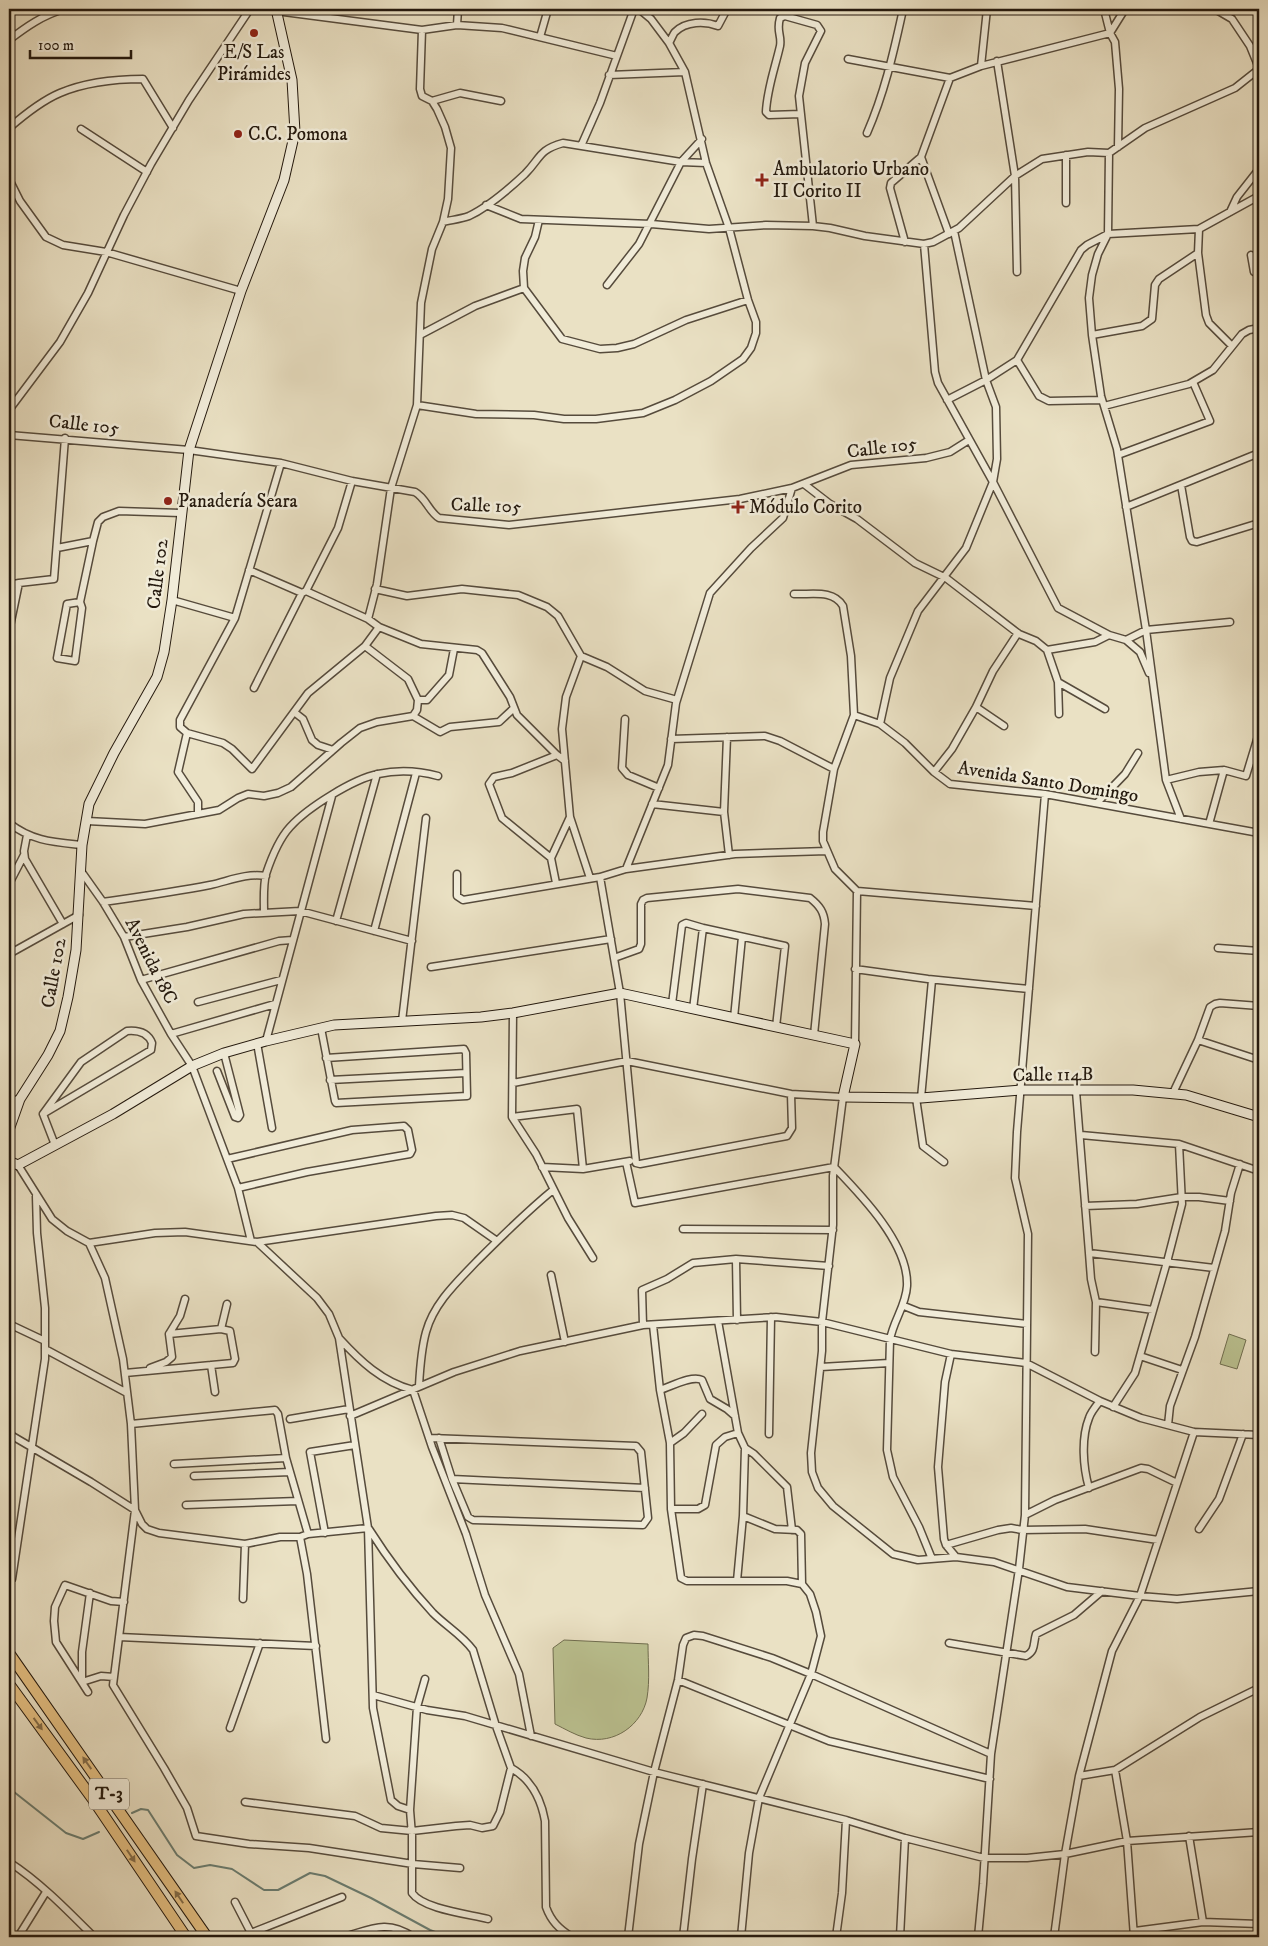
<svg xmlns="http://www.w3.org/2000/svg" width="1268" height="1946" viewBox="0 0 1268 1946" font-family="'IM FELL DW Pica',serif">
<rect width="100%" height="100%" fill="#eae1c4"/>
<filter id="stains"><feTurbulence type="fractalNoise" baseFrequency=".004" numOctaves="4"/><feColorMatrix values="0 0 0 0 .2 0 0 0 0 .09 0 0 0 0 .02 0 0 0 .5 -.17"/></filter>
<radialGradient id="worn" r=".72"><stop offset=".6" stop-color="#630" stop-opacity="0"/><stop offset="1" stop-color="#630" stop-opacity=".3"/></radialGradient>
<path fill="#bbc291" stroke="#706e50" d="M1229,1334L1246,1340L1237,1369L1220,1364Z
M564,1640L648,1644C648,1662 650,1680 647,1698C642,1725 614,1745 586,1738C575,1735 565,1729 555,1724L553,1648Z"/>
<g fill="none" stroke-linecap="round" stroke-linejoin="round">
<path stroke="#6a7c70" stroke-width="2" d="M9,1788L66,1833L83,1839L99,1832
M132,1813L141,1809L148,1810L177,1855L194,1868L210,1865L232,1869L264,1890H278L310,1873L325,1876L371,1898L430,1930L448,1937
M472,1937L524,1936L528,1937"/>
<g stroke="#564b3c" stroke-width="9">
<path id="street" d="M1104,9L1110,33L1115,42L1119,89L1118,147
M1215,9L1232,19L1250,46L1259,68
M276,11L422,30L420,89L422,96L432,101L437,109L445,127L451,148L448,199L443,222L432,249L421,303L417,405L391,488L377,584L368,619
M457,25L458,9
M422,30L457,25L502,28L617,56
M540,37L548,9
M9,40C26,27 43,15 64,9
M669,43C671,40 673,34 675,32C686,21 705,21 718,26L727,9
M848,59L950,78
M997,61L1015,176L1017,272
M981,66L987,9
M609,75L685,72
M432,101L460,93L501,101
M801,114L769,115L766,112C767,89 775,68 780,46C782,35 776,32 780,18L785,16L817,25L821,31L805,63L799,96L813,226
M9,128C24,115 41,101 60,93C86,82 115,79 143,79L173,128
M81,129L147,172
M867,133C884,94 893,55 902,14
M581,146L600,103L634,9
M1109,153L1108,234L1098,254L1092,275L1089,298L1092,335L1101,396L1117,449L1146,630L1166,780L1181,819
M921,157L949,234
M9,179L20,201L46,237L63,245L106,252L241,291
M1066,203V155
M486,205L521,219L651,224L709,229L766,225L813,226L830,228L865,236L924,244L933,242L959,228L1015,176L1042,159L1088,152L1109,153L1145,128L1235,88L1259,69
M1230,212L1237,197L1259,169
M539,220L535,237L525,258L523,271L524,288L562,339L600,349L617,348L634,344L686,320L748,300
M443,222C451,220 461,219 469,216C490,206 509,189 525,174C541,158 538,150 563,143L681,162L706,163
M1199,229L1198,253L1206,315L1209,323L1232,346
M905,242L890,188L891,183L921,157L950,78L981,66L1110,33L1125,9
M924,244L935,372L938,383L993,482L1058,608L1109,635L1126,640L1140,652L1149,673
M1251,255L1254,272L1259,273
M607,285L639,244L681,162L702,139
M420,335L475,306L524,288
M1092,335L1142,326L1152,319L1155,285L1159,279L1198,253
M1017,360L1039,396L1049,401L1102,400
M947,400L986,380L1017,360L1081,250L1087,245L1108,234L1199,229L1259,196
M417,405L476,414L534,415L564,419H596L643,413L675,400L711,381L743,359L751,348L756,333V322L748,300L729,228L706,163L685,72L669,43L651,19L639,9
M1104,406L1189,384L1213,370L1242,334L1249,330L1259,328
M9,410L60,342L88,293L124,215L151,164L189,100L250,9
M9,435L189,450L281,463L352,481L415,492C426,498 429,512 439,518L509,525L740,499L792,488L851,465L926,458L950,452L969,440
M1118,455L1210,421L1193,382
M804,484L830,504L857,519L915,563L946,578L1019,634L1036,641L1047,650L1058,682L1105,709
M1181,485L1190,537L1192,541L1197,542L1259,523
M1126,507L1259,453
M57,548L93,541L98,522L103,517L119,511L181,513
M249,570L302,593
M9,585L19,583
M375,589L407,596L462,589L518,595L547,607L558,616L581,656L607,667L645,691L677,700
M306,591L368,619L379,627L421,644L477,650L482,653L510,697L517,715L557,755L565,761
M794,594C811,595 833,589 843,606L851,656L854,715L834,769L823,832V841L835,869L857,891L1036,906
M172,600L235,618
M80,602L67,604L57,658L75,661L82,608L80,602L93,541
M379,627L365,646L408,679L418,700H427L449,675L454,649
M9,631L19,583L54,579L65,438
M1126,640L1146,630L1230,622
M1047,650L1095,642L1109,635
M581,656L566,697L562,729L570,817L590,878
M1058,682L1059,714
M254,688L302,593L306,591L338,528L352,481
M976,707L1004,726
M294,712L303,719L312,740L318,745L333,750
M854,715L880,724L905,743L934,772L950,784L1045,794L1259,833
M413,716L417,710L418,700
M625,719L622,768L628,775L659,788
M880,724L890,678L918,611L966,548L993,482L997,459L996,407L986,380L954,231
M187,733L223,743L232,749L252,769L308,693L365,646
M727,737L724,812L729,855
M671,739L765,736L780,741L834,769
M934,772L952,749L976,707L993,671L1018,633
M1166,780L1199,772L1224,770L1246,776L1259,733
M1097,803L1125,774L1138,753
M652,804L724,812
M198,814V802L178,772L187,733L180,727V720L235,618L281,463
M87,821L145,824L219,810L238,798L248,794L264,796L278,793L291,787L341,743L360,728L377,722L413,716L440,732L450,727L499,722L514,708
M9,823C32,841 53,842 82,845
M1209,824L1224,770
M27,835L24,851L25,859L63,924
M551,858L570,817
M626,869L668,765L676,703L710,593L751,548L783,518L792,488
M81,871L103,902L124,937L141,980L171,1034L192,1066L238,1188L251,1241
M457,874V896L463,900L600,877L626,869L735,854L827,851
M600,877L620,993L636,1163L640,1164L787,1136L792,1128L791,1094
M556,883L551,858L502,818L489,784L494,777L512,773L557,755
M9,884L24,855
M103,902C138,897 174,892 210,885C229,881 245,873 266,876
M264,912C264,900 263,886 266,874C271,859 279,839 290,827C307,808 353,779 378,774C397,770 419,771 438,776
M336,921L377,774
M374,931L416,773
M124,937L187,927L244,914L300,911L412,941
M1218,948L1259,951
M9,954L79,915
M614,958L639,949L641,944V904L643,900L647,898L738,889L810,898C820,906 824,912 825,924L814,1035
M431,967L611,939
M855,969L928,979L1029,989
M141,980L279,941L292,940
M198,1002L281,980
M672,1004L682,925L686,923L703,928L785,946L776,1027
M693,1009L703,928
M513,1013L512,1117L536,1154L568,1218L593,1258
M734,1018L742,937
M402,1021L426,818
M321,1028L335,1101L336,1103L467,1096L466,1053L464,1049L326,1058
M127,1031C138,1030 148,1033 152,1043L151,1050L43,1114L81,1062Z
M171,1034L275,1004
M1198,1040L1259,1060
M266,1041L332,796
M257,1043L272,1128
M855,1044L857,891
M217,1071L235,1117L238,1118L240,1115L224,1053
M330,1080L466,1073
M513,1083L627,1061L791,1094L843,1097L833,1176V1225L822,1322V1351L811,1453L812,1472L818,1488L833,1506L893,1554L918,1560L956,1557L994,1562L1067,1587L1140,1596L1177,1599L1259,1591
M1076,1091L1089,1253L1091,1279L1096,1302L1095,1352
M1173,1093L1198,1040L1210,1007L1215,1004L1220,1003L1259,1006
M916,1098L923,1146L944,1162
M921,1098L932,980
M9,1101L20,1099
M43,1114L55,1145
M512,1117L577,1109L583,1169
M1081,1135L1179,1144L1259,1171
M227,1159L352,1130L404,1126L408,1130L412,1150L410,1154L307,1172L238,1188
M626,1162L635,1203L834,1167C861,1195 909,1244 907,1286C906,1306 893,1321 890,1340L887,1450L893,1477L919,1527L932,1559
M18,1165L52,1219L67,1231L89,1243L105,1278L123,1359L131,1424L135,1510L142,1524L147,1529L159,1533L245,1544L280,1537H300L308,1534L368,1528
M542,1167L583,1169L630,1161
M1085,1206L1137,1204L1182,1197H1199L1230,1201
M683,1229L833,1230
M257,1242L436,1216L452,1215L464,1218L497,1241
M89,1243L155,1233L185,1232L257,1242L317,1298L329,1314L339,1338L368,1528L373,1708L391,1800L398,1806L410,1810
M1089,1253L1214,1268
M736,1259L737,1320
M551,1275L565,1342
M1096,1302L1153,1310
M904,1306L919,1312L1027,1324
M718,1321L738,1433L745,1448L754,1454L787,1487L792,1530
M9,1324L45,1341
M643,1325L642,1290L667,1279L693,1263L736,1259L829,1266
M653,1325L660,1390L670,1443L671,1509L681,1578L687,1581H787L802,1584
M169,1334L221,1329L227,1304
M339,1338C360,1361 382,1382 413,1390L432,1447L466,1534L485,1595L519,1674L531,1736
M45,1349L127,1393
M951,1354L945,1382L938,1467L944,1539L946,1545L956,1557
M1140,1356L1182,1370
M211,1365L215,1392
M821,1367L889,1363
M150,1368L166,1362L172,1357L169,1334L180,1316L185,1299
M125,1373L233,1363L235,1359L230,1331L221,1329
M419,1386C420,1368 421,1350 426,1332C434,1303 457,1282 477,1261C502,1236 526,1212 553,1190
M660,1390C672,1386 692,1375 702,1380L710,1399L727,1409L735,1416
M1113,1407L1135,1373L1167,1262L1182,1204L1179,1144
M350,1416L454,1372L520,1351L643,1325L776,1317L822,1322L951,1354L1026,1363L1100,1401L1141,1418L1194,1432L1259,1435
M290,1419L349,1409
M131,1424L275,1410L278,1414L286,1458L308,1534
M1168,1425L1170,1406L1195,1337L1225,1231L1231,1193L1240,1164
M9,1434L91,1482L135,1510L113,1685L164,1768L187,1808L196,1836L249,1844L309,1848L413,1864L460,1868
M769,1434L771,1317
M430,1438L636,1446L641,1452L648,1518L643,1525L473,1520L468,1517L452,1479L439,1438
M670,1443L684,1433L702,1414
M174,1464L286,1458
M194,1476L290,1472
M452,1479L645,1488
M1089,1488C1083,1467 1081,1438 1089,1418C1091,1412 1096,1406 1100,1401
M186,1505L298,1501
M671,1509H698L705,1505L716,1445L725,1437L738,1433
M1025,1515L1055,1500L1141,1468L1148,1469L1177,1483
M369,1529C388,1559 409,1587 433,1613C446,1626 462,1635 473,1650L496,1726L511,1768C531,1779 541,1799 545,1821L546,1907C551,1921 559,1929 572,1937
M1199,1529L1219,1499L1243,1434
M325,1533L310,1452L355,1445
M300,1537L307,1574L326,1739
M946,1545L998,1530L1011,1528L1022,1530L1085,1529L1158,1540
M12,1579L45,1359V1308L37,1233L36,1196
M737,1581L743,1516L745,1448
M90,1593L82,1652V1682L101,1676L114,1677
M243,1599L245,1544
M119,1637L316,1646
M949,1643L1026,1656C1036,1651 1033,1643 1036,1634L1074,1615L1102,1591
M425,1679L417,1707L410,1810L412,1835V1893C423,1909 468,1914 488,1919
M678,1680L829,1741L990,1779
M88,1692L56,1642L54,1621L55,1607L65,1585L111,1601L124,1602
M373,1695L427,1710L465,1716L654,1772L846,1820L905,1838L984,1858H1027L1065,1854L1127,1841L1259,1832
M230,1728L260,1643
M1115,1770L1127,1841L1134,1937
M1079,1776L1115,1770L1200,1717L1259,1688
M245,1802L355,1816L381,1828L412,1831L456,1826L470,1825L482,1828L493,1826L500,1812L511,1768
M1189,1836L1203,1922
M9,1862C40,1882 68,1911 94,1937
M235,1902L251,1933
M1135,1931L1203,1922L1259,1924
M18,1937L46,1892
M253,1937L251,1933L342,1897
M344,1937C371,1929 388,1919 413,1937
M628,1937L639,1844L654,1772L678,1680L683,1645L686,1638L694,1635L703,1636L772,1658L811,1674L991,1754
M683,1937L692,1859L703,1784
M741,1937L749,1853L759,1798L811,1674L821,1636L816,1612L810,1594L802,1584L801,1534L797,1530L775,1529L743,1516
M836,1937L842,1893L846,1820
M900,1937L905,1838
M978,1937L983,1884L991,1754L1019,1569L1025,1515L1028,1234L1015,1178L1017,1132L1045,794
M1054,1937L1065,1854L1079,1776L1112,1651L1140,1596L1194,1432"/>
</g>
<g stroke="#24190e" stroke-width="11">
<path id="secondary" d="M9,1130L20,1099L48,1055L60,1031L68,997L76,950L82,845L89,804L114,753L157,677L164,652L172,600L189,450L241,291L284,180L295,132L292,80L276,9
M9,1161L18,1165L113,1114L192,1066L224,1053L266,1041L334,1025L481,1017L513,1013L620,993L855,1044L843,1097L921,1098L1020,1090H1133L1186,1095L1259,1117"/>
</g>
<g stroke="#24190e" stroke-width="12">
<path id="primary" d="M9,1653L207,1937
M9,1684L92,1798L186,1937"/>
</g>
<use href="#street" stroke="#f1ecd9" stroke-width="6"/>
<use href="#secondary" stroke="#f1ecd9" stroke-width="9"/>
<use href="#primary" stroke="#e5c082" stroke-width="10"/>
</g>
<defs><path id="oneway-solid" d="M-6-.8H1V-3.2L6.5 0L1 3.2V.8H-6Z" transform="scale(1.25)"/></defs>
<g fill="#846c48">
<use href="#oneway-solid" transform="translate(38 1724) rotate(54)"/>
<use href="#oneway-solid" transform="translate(87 1763) rotate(-125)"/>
<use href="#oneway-solid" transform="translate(131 1856) rotate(56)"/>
<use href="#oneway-solid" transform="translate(179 1897) rotate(-124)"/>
</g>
<g fill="#8f2418" stroke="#f1ecd9" stroke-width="2">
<circle cx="254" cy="33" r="5"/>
<circle cx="238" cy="134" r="5"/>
<path d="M759.5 172.5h5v5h5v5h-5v5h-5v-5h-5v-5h5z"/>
<circle cx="168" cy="501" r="5"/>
<path d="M735.5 499.5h5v5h5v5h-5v5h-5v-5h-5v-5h5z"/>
</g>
<g text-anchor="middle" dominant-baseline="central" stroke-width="5" stroke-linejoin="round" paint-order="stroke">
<rect fill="#f1ecd9" stroke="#62584b" stroke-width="1" x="89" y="1778.5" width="40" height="31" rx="4"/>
<g font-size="18" font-weight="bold" fill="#24190e">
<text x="109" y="1794">T-3</text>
</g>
<g font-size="19" fill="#24190e" stroke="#f1ecd9" text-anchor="start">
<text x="254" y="52" text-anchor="middle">E/S Las<tspan x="254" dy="22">Pirámides</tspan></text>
<text x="248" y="134">C.C. Pomona</text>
<text x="773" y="169">Ambulatorio Urbano<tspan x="773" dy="22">II Corito II</tspan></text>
<text x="178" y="501">Panadería Seara</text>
<text x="749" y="507">Módulo Corito</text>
</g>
<g font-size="19" fill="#24190e" stroke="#f1ecd9">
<text transform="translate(84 425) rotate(6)">Calle 105</text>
<text transform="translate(882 448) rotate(-7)">Calle 105</text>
<text transform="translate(486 506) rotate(2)">Calle 105</text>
<text transform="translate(158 574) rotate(-83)">Calle 102</text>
<text transform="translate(1048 782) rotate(9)">Avenida Santo Domingo</text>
<text transform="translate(151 961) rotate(63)">Avenida 18C</text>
<text transform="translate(54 973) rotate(-80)">Calle 102</text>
<text transform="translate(1053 1075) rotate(-1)">Calle 114B</text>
</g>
</g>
<rect width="1268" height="1946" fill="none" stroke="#eae1c4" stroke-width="30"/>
<rect x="10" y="10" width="1248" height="1926" fill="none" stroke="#24190e" stroke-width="2.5"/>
<rect x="15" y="15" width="1238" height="1916" fill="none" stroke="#24190e"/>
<path d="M30 50v8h101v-8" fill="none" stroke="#24190e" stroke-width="2.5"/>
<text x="38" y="50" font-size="15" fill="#24190e" stroke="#f1ecd9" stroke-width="4" paint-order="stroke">100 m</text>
<rect width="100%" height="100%" filter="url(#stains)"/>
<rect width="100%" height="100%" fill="url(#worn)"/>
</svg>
